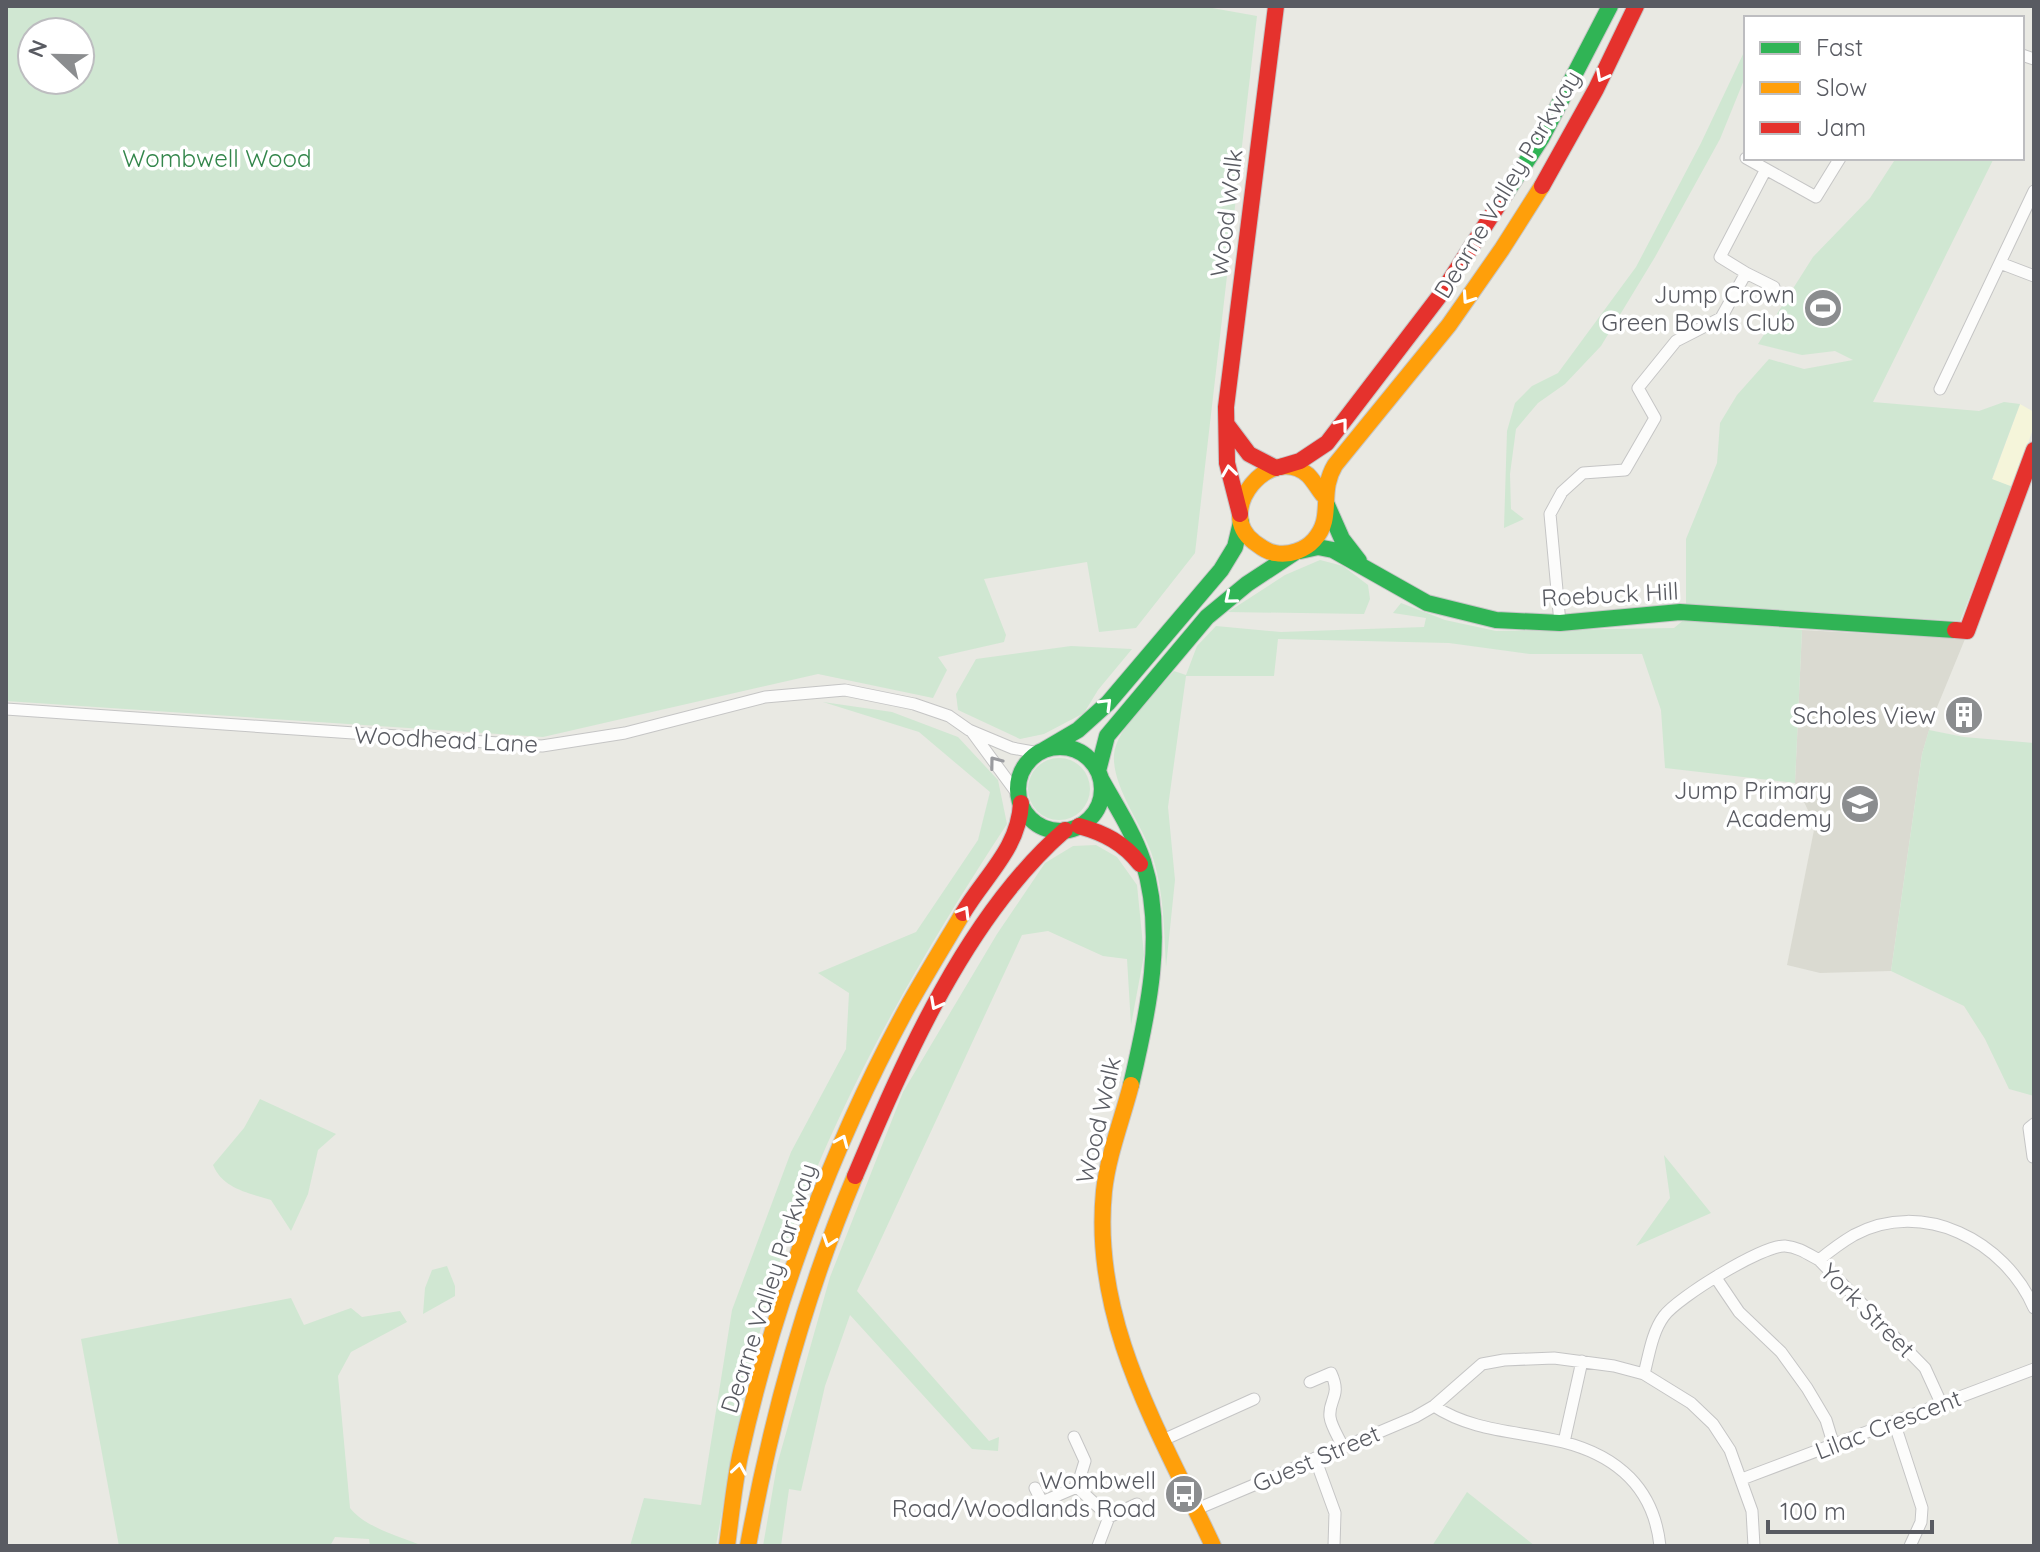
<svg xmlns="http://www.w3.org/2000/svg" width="2040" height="1552" viewBox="0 0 2040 1552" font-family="Quicksand,sans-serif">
<rect width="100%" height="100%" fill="#e9e9e3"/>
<path fill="#f5f5da" d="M2020,404L2034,412V426L2013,487L1992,480Z"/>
<path fill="#dadad1" d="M1802,630L1965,639L1933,717L1922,754L1891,971L1820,973L1787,965L1815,825L1795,783Z"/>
<path fill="#d0e7d2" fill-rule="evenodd" d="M6,6H1201L1257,16L1195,553L1136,628L1099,632L1087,562L984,579L1006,635L1004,642L938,657L947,670L933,698L818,674L543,737L6,701ZM32,32H80V80H32Z
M1746,48V75L1720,139L1655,257L1601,346L1565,384L1538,403L1516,429L1510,474L1511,509L1524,519L1504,528L1507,431L1515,403L1532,386L1558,373L1636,267L1701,143Z
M1896,158H1994L1873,402L1979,411L2004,402L2020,404L1992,479L2013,487L1960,621L1686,605V539L1717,463L1720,423L1737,395L1769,359L1804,369L1853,360L1835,351L1802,355L1758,344L1813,257L1870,198Z
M1320,560L1343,566L1368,585L1370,599L1364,614L1228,612L1285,575Z
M1401,603L1445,620L1496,631L1674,628L1686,618L1802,630L1795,783L1665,768L1661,710L1642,654H1530L1449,643L1278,639L1274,676H1186L1168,807L1175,880L1166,967C1164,929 1164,889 1151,852C1141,823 1112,786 1114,755C1116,728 1156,692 1174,671L1186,675L1197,646L1216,626L1281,632L1424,627L1426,618L1393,613Z
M1071,646L1132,649L1098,690L1084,713L1044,734L1020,739L958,710L956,694L976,659Z
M823,702L892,712L958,737L998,780L1007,824C931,940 861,1059 809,1187C799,1214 786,1240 778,1267C750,1358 732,1452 716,1546H630L644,1498L701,1505L732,1310L791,1152L846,1049L849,993L818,973L916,932L978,840L990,792L919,732Z
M1929,730L1964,737L2034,743V1096L2009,1089L1985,1039L1964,1006L1891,971L1922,754Z
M1028 789a31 31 0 1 1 62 0a31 31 0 1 1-62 0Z
M1096,845L1117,857L1137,885L1144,955L1131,1025L1127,959L1103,956L1048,931L1022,935L857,1291L989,1441L999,1437L998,1451L972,1449L850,1315L825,1386L801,1491L789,1489L781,1546H763L777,1465L830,1277L903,1092L997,934L1045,863L1073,846Z
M260,1099L336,1134L318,1150L308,1194L291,1231L271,1200C249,1193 223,1189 213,1165L244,1128Z
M1664,1155L1711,1213L1636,1246L1670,1198Z
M447,1266L455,1286V1296L423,1314L425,1288L432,1270Z
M291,1298L304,1325L351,1308L362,1317L400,1311L407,1322L351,1352L338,1376L350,1508C366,1528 399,1536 423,1546H370L369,1539L335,1537L330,1546H119L81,1339Z
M1467,1492L1535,1546H1432Z"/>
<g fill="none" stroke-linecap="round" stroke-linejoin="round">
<g stroke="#c5c5c5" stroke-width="13">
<path id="street" d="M2022,55L2034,59
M1746,158L1816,197L1840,158
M2000,263L2034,276
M1746,273L1774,287
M1940,389L2034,191
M1560,623L1550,514L1562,492L1583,473L1625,470L1655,418L1638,388L1676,341L1721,318L1746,273L1720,257L1766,169
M6,709L542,746L625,733L765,697L845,690L914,704L949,716L969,730L1012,748L1039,753
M972,732L1019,796
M2033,1157L2029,1128L2034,1124
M1819,1260C1830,1251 1842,1242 1854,1235C1923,1198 2005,1241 2034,1308
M1716,1278L1739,1312L1781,1352L1807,1388L1826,1420L1834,1446
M1644,1374C1649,1355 1652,1332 1664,1316C1678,1297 1763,1245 1785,1246C1798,1247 1808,1254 1819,1260L1925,1368L1941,1403
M1310,1382L1331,1373C1342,1397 1328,1399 1330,1417C1331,1426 1339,1438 1343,1447
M1434,1406C1473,1432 1520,1431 1563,1442C1618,1456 1654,1489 1660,1546
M1894,1422L1922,1508L1921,1522L1910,1546
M1074,1437L1085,1461L1077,1487L1109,1517L1098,1546
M1163,1440L1254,1399
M1564,1442L1582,1361
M1315,1458L1335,1513L1334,1546
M1742,1479L2034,1369
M1035,1488L1042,1502L1077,1487
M1197,1509L1415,1417L1434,1406L1482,1364L1504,1360L1554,1358L1614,1366L1644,1374L1691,1403L1713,1424L1730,1450L1752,1511L1754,1546
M1109,1517L1137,1504"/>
</g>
<g stroke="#c6c6c6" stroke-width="18">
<path id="fast" d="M1506,193L1541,139L1610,6
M1327,505L1342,539L1359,561
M1300,551L1318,547L1333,550L1427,603L1496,620L1560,623L1680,612L1955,630
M1018 789a42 42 0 1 1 84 0a42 42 0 1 1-84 0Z
M1044,750L1078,730L1108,703L1221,570L1235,547L1241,522
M1098,771L1107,736L1207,617L1247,584L1294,553
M1101,779C1116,806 1133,832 1143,861C1166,933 1148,1013 1131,1085"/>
</g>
<g stroke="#c6c6c6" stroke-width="18">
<path id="slow" d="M1323,495C1318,489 1314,481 1308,475C1271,442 1213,511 1254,542C1261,547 1267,552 1275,553C1289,556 1305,550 1314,540C1335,517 1318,493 1335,465L1449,325L1502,249L1542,186
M1131,1085C1122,1120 1108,1155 1104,1191C1091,1322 1160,1432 1213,1546
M727,1546C731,1516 734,1485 740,1456C774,1302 832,1146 907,1008C925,976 944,945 963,913
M748,1546C771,1419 805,1295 855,1176"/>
</g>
<g stroke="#c6c6c6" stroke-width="18">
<path id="jam" d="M1542,186L1596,89L1636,6
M1228,426L1249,454L1276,468
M1280,467L1300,461L1327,443L1441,294L1506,193
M1240,514L1227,463L1226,407L1276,6
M1955,630L1967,631L2034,450
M1079,826C1104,833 1124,843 1140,864
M963,913C985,876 1019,848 1021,803
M855,1176C905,1058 967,915 1065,830"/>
</g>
<use href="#street" stroke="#fcfcfb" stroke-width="11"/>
<use href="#fast" stroke="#30b455" stroke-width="16"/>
<use href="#slow" stroke="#ff9f0a" stroke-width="16"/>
<use href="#jam" stroke="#e5322d" stroke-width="16"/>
</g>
<defs><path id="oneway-chevron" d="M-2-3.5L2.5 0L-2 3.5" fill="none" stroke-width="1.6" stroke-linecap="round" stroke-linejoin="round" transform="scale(2)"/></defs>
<g stroke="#fff">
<use href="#oneway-chevron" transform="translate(1602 76) rotate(118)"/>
<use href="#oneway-chevron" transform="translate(1468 298) rotate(124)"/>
<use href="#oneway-chevron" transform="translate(1342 424) rotate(-52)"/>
<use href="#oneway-chevron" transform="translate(1229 471) rotate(-98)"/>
<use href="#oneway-chevron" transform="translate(1230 598) rotate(140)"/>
<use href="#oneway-chevron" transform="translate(1106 704) rotate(-45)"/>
<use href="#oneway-chevron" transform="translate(964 912) rotate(-59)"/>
<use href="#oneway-chevron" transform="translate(936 1004) rotate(118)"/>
<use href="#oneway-chevron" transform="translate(842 1141) rotate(-67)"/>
<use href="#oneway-chevron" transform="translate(829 1241) rotate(109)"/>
<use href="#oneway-chevron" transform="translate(739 1469) rotate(-81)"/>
</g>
<use stroke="#9a9b9f" href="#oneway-chevron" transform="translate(995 762) rotate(-127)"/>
<defs>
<g id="stadium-disc" transform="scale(2)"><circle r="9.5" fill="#8b8d8f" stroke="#fff"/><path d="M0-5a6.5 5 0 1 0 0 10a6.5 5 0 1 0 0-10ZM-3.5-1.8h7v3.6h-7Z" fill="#fff"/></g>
<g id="building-disc" transform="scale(2)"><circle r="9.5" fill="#8b8d8f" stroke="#fff"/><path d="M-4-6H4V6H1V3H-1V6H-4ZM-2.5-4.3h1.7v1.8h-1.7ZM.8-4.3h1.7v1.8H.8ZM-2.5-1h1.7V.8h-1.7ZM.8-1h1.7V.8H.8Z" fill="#fff"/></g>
<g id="school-disc" transform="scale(2)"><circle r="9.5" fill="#8b8d8f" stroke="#fff"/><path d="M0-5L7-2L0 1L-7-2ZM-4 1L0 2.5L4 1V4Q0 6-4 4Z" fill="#fff"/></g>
<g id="bus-disc" transform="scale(2)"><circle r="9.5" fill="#8b8d8f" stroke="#fff"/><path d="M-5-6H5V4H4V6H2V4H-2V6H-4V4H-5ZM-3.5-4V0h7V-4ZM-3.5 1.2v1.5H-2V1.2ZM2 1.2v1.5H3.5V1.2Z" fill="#fff"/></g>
</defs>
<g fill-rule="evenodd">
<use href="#stadium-disc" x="1823" y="308"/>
<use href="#building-disc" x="1964" y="715"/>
<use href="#school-disc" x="1860" y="804"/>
<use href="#bus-disc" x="1184" y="1494"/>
</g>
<g text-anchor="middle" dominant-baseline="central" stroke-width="7" stroke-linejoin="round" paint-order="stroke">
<g font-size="24" fill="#33864b" stroke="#fff">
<text x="217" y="158">Wombwell Wood</text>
</g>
<g font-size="24" fill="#595b62" stroke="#fff">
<text transform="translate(1507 184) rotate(-59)">Dearne Valley Parkway</text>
<text transform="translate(1226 213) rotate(-83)">Wood Walk</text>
<text transform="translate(1610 594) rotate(-3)">Roebuck Hill</text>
<text transform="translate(446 739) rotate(3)">Woodhead Lane</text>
<text transform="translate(1098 1120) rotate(-77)">Wood Walk</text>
<text transform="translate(768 1288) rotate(-72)">Dearne Valley Parkway</text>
<text transform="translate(1868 1310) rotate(45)">York Street</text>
<text transform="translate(1888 1424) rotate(-21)">Lilac Crescent</text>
<text transform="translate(1316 1458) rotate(-23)">Guest Street</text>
</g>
<g font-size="24" fill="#595b62" stroke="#fff" text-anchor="end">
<text x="1795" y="294">Jump Crown<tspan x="1795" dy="28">Green Bowls Club</tspan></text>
<text x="1936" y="715">Scholes View</text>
<text x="1832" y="790">Jump Primary<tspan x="1832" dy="28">Academy</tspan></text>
<text x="1156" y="1480">Wombwell<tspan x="1156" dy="28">Road/Woodlands Road</tspan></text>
</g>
</g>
<rect width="2040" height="1552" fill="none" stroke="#595b62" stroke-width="16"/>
<rect x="1744" y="16" width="280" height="144" fill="#ffffff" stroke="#bdbdc0" stroke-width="2"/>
<rect x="1760" y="42" width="40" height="12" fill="#30b455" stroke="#bdbdc0" stroke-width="2"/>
<text x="1816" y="56" font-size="24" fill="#595b62">Fast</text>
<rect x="1760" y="82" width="40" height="12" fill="#ff9f0a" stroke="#bdbdc0" stroke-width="2"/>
<text x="1816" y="96" font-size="24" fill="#595b62">Slow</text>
<rect x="1760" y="122" width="40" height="12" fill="#e5322d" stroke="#bdbdc0" stroke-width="2"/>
<text x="1816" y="136" font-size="24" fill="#595b62">Jam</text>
<g transform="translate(56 56) rotate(292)"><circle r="38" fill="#ffffff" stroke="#bdbdc0" stroke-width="2"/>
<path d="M0-6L14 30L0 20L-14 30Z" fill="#8b8d8f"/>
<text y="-12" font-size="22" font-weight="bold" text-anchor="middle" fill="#595b62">N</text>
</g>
<path d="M1768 1520v12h164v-12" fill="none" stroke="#595b62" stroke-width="4"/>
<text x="1780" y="1520" font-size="24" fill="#595b62" stroke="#ffffff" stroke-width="6" paint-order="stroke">100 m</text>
</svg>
